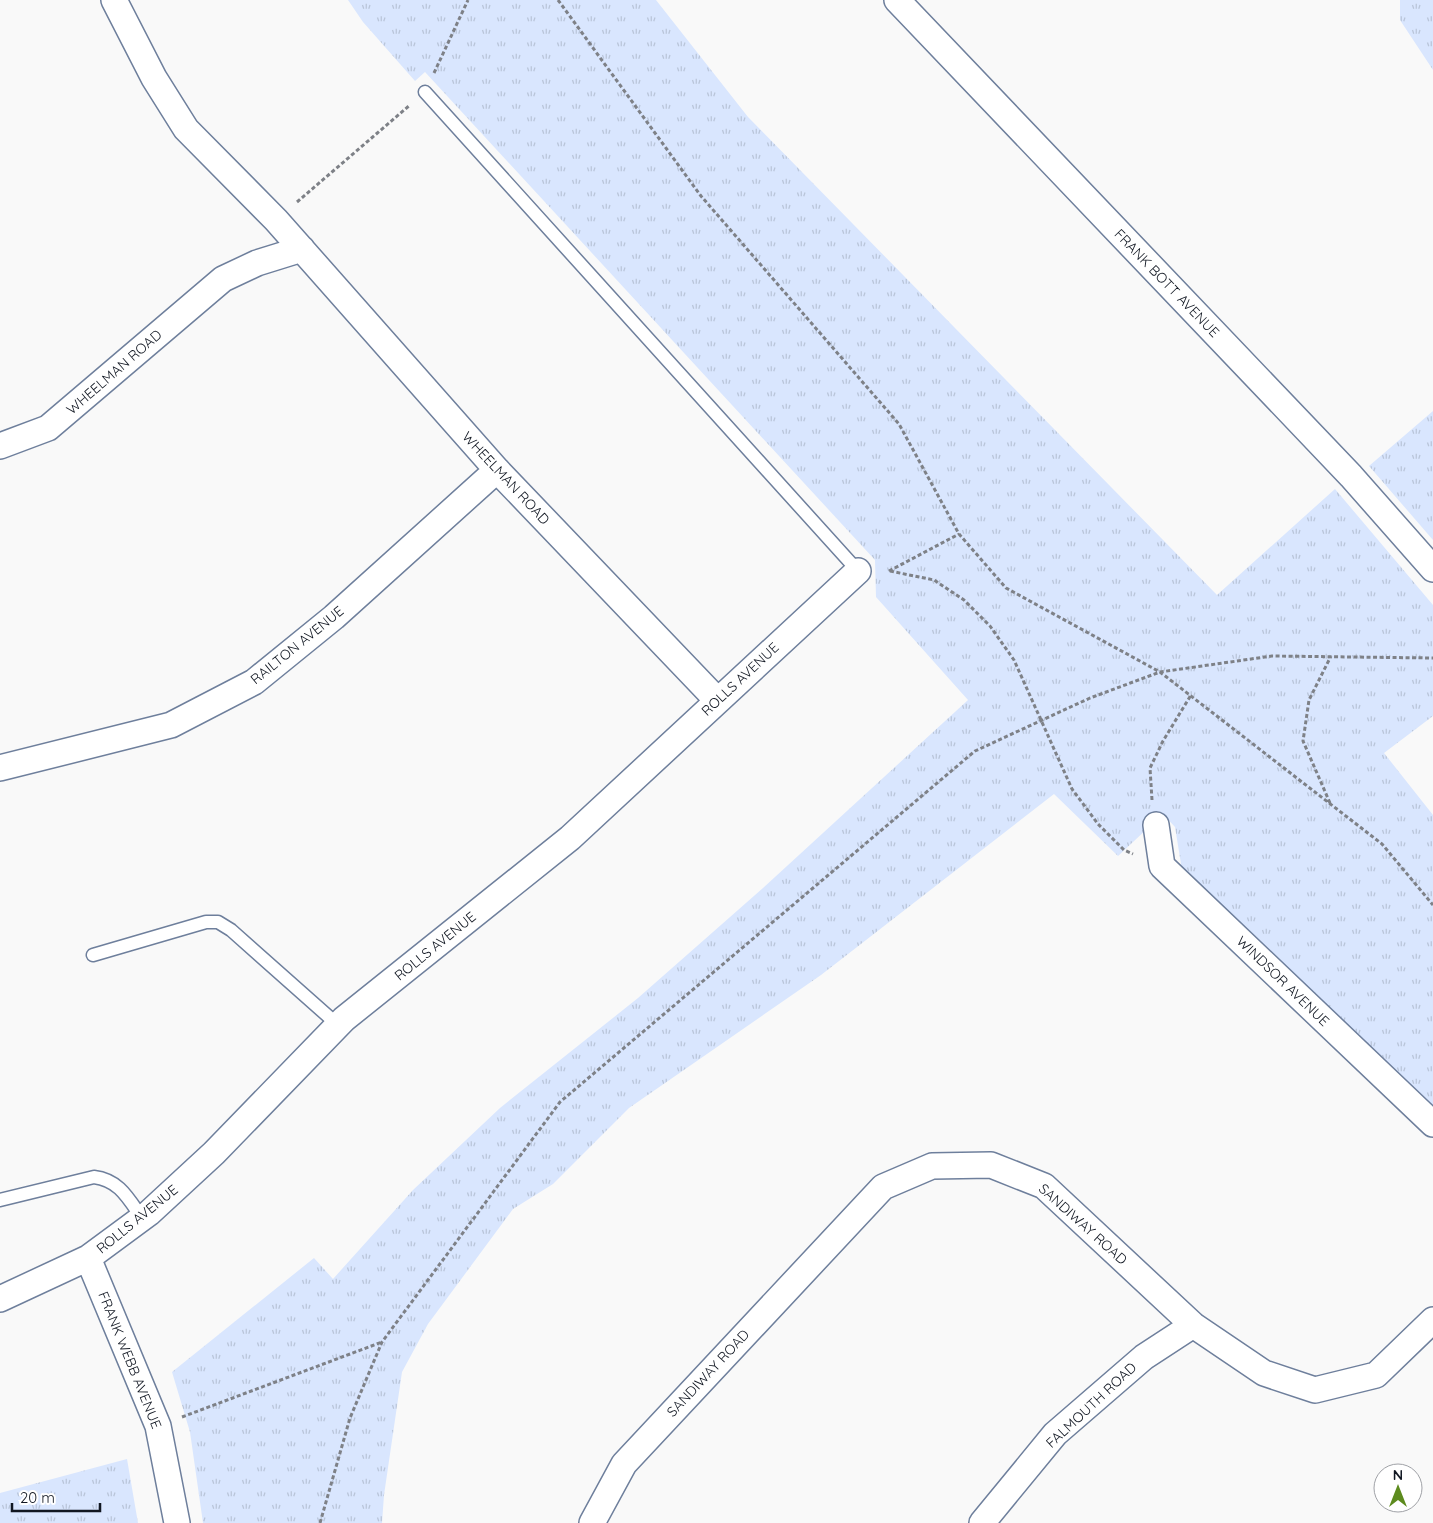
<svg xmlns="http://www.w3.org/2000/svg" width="1433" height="1523" viewBox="0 0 1433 1523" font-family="Quicksand,sans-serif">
<defs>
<pattern id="park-tufts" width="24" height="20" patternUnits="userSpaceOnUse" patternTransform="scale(1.25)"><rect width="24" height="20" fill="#d9e6fe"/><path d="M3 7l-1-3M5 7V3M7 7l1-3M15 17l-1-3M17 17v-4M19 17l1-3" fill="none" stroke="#b9c5d9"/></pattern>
</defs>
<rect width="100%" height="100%" fill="#f9f9f9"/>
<path fill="url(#park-tufts)" d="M348,0H656L748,117L1217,595L1335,489L1433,605V716L1384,753L1433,815V1114L1182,870L1175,827L1163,814L1118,856L1054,794L821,975L629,1108L553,1184L513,1209L428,1324L402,1372L384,1495L382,1523H203L190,1432L172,1372L314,1258L333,1279L413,1190L500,1108L638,998L763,888L968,700L876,597L875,560L425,72L415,81L363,22Z
M1400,0H1433V70L1400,20Z
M1433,411V540L1369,466Z
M127,1459L138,1523H0V1493Z"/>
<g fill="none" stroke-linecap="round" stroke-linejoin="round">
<g stroke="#6e7f9c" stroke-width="15">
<path id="service" d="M425,92L858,571
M93,955L206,922H218L231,930L338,1025
M0,1200L94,1177C119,1180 128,1198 142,1218"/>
</g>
<g stroke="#6e7f9c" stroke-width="28">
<path id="minor" d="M114,0L154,78L186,129L276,220L497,470L717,700
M897,0L1351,476L1433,569
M0,446L48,428L223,279L257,263L302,249
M0,768L171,725L254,682L334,617L497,470
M1156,825L1162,866L1433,1124
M88,1258L158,1426L177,1523
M0,1299L88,1258L149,1213L214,1153L344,1019L570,838L858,571
M592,1523L624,1464L883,1187L932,1166L991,1165L1044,1186L1193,1325L1264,1373L1315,1390L1376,1375L1433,1320
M982,1523L1055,1434L1144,1357L1193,1325"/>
</g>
<path stroke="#7e8187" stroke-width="3" stroke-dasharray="4 2.5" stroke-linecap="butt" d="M558,0L701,196L899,424L959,534L1006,588L1160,672L1382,844L1433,905
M434,73L468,0
M297,202L410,105
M889,571L959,534
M890,571L934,580L964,600L990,626L1014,660L1072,789L1098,824L1124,850L1133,854
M1152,800L1150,768L1163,741L1191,695
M1330,803L1303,741L1309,700L1331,656
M182,1417L382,1342
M320,1523L350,1418L382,1342L560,1102L975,751L1090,698L1160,672L1272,656L1433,658"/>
<use href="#service" stroke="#fff" stroke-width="12"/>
<use href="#minor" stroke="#fff" stroke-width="25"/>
</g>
<g text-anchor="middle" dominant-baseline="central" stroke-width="5" stroke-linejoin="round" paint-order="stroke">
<g font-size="14" fill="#111722" stroke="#fff">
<text transform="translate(1167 283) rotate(46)">FRANK BOTT AVENUE</text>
<text transform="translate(114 372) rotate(-41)">WHEELMAN ROAD</text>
<text transform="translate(506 478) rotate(47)">WHEELMAN ROAD</text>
<text transform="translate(297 645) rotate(-39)">RAILTON AVENUE</text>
<text transform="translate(740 679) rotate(-43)">ROLLS AVENUE</text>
<text transform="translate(435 946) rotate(-39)">ROLLS AVENUE</text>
<text transform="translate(1283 981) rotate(44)">WINDSOR AVENUE</text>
<text transform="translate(137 1219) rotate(-39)">ROLLS AVENUE</text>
<text transform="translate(1083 1224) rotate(42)">SANDIWAY ROAD</text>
<text transform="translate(130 1360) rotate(68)">FRANK WEBB AVENUE</text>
<text transform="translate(708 1373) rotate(-47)">SANDIWAY ROAD</text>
<text transform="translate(1091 1405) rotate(-43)">FALMOUTH ROAD</text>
</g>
</g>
<g transform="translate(1398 1488)"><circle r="24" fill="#ffffff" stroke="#a0a2a7"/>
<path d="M0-4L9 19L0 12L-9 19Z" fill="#5d8b1e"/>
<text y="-8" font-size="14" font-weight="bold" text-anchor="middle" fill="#111722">N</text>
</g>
<path d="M12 1503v8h88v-8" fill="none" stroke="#111722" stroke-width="2.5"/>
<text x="20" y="1503" font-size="15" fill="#111722" stroke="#ffffff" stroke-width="4" paint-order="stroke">20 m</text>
</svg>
